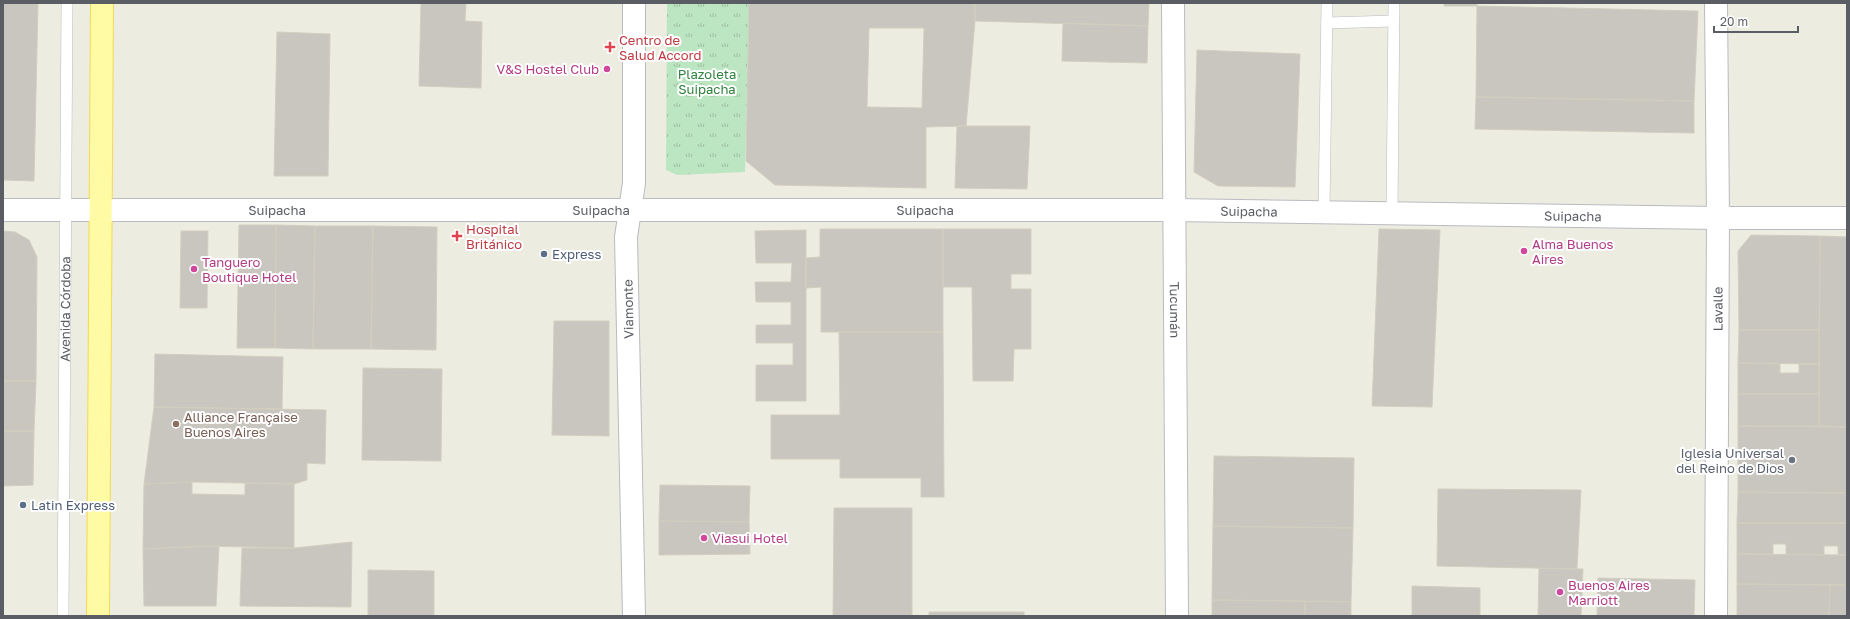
<svg xmlns="http://www.w3.org/2000/svg" width="1850" height="619" viewBox="0 0 1850 619" font-family="'Golos Text',sans-serif">
<defs>
<pattern id="park-tufts" width="24" height="20" patternUnits="userSpaceOnUse"><rect width="24" height="20" fill="#bce6c1"/><path d="M3 7l-1-3M5 7V3M7 7l1-3M15 17l-1-3M17 17v-4M19 17l1-3" fill="none" stroke="#9cbea0"/></pattern>
</defs>
<rect width="100%" height="100%" fill="#edece1"/>
<path fill="url(#park-tufts)" d="M667,3H749L745,172L677,175L666,170Z"/>
<path fill="#c8c6be" stroke="#d2cebf" fill-rule="evenodd" d="M3,3H38L34,181L3,180Z
M421,3H466L465,21L482,22L481,88L419,86Z
M749,3H975V21L966,126L926,127V188L775,185L746,161ZM869,28H924L922,108L867,107Z
M975,3H1149L1148,26L975,21Z
M1444,3H1477V6H1444Z
M1477,6L1698,11L1694,101L1476,97Z
M1063,23L1148,26L1147,63L1062,61Z
M277,32L330,34L328,176H274Z
M1197,50L1300,54L1295,187L1218,186L1194,172Z
M1476,97L1694,101V133L1475,129Z
M957,126H1030L1027,189L955,188Z
M239,225H276L275,348H237Z
M276,225L315,226L313,349L275,348Z
M315,226H373L371,349H313Z
M373,226L437,227L436,350L371,349Z
M820,229H943V332H821V287L806,288V258L820,257Z
M943,229H1031V274H1011V289H1031V349H1014L1013,381H973L972,287H943Z
M1379,229L1440,230L1432,407L1372,406Z
M806,230V401H756V365H793V343H756V325H791V302H756L755,282H791L792,263H756L755,231Z
M3,231L15,232L29,240L37,257L36,381H3Z
M181,231H208L207,308H180Z
M1751,235L1820,236L1819,330H1739L1738,251Z
M1820,236L1847,237V427L1819,426Z
M554,321H609V436L552,435Z
M1739,330H1819V364L1738,363Z
M839,332H943L944,497H921V478H840V459H771V415H840Z
M155,354L283,357L282,409L154,407Z
M1738,363L1780,364V373H1799V364H1819V394H1738Z
M363,368L442,369L441,461L362,460Z
M3,381H36L34,431H3Z
M1738,394H1819V426H1738Z
M154,407L326,410L325,464L307,463V480L294,484L192,482L144,484Z
M1738,426L1847,427V493L1738,492Z
M3,431H34L33,485L3,486Z
M1214,456L1354,458L1353,528L1213,526Z
M192,482V494L245,495V483L294,484V548L203,546L143,549L144,484Z
M660,485L750,486L749,522L659,521Z
M1438,489L1581,490L1577,569L1437,566Z
M1738,492L1847,493V523H1737Z
M834,508H912V616H833Z
M659,521L749,522L750,554L659,555Z
M1737,523H1847V555H1838V546H1824V555L1786,554V544H1773V554H1737Z
M1213,526L1353,528L1351,602L1212,600Z
M352,542L351,607L240,606L242,548H294Z
M219,546L216,606H144L143,549Z
M1737,554L1847,555V585L1737,584Z
M1539,568L1583,569L1581,616H1538Z
M368,570L434,571V616H368Z
M1598,578L1695,580L1694,616H1597Z
M1737,584L1830,585L1829,616H1737Z
M1830,585H1847V616H1829Z
M1412,586L1480,588V616H1412Z
M1212,600L1305,601V616H1212Z
M1305,601L1351,602V616H1305Z
M929,612H1024V616H929Z"/>
<g fill="none" stroke-linecap="round" stroke-linejoin="round">
<g stroke="#b9bbc1" stroke-width="12">
<g id="lane">
<path d="M1327,23L1393,21"/>
<path d="M1324,213L1327,3"/>
<path d="M1392,213L1394,3"/>
<path id="s1" d="M63,616L67,3"/>
</g>
</g>
<g stroke="#b9bbc1" stroke-width="24">
<g id="street">
<path id="s2" d="M1173,3L1177,616"/>
<path id="s3" d="M3,210H1174L1718,218H1847"/>
<path d="M634,616L626,237L634,183V3"/>
<path id="s4" d="M1716,616L1718,218L1716,3"/>
</g>
</g>
<g stroke="#f5d953" stroke-width="24">
<path id="primary" d="M98,616L102,3"/>
</g>
<use href="#lane" stroke="#fff" stroke-width="11"/>
<use href="#street" stroke="#fff" stroke-width="22"/>
<use href="#primary" stroke="#fffaa4" stroke-width="22"/>
</g>
<g fill="#e0444e" stroke="#fff" stroke-width="1.5">
<path d="M608 41h4v4h4v4h-4v4h-4v-4h-4v-4h4z"/>
<path d="M455 230h4v4h4v4h-4v4h-4v-4h-4v-4h4z"/>
</g>
<g fill="#d1479c" stroke="#fff" stroke-width="1.5">
<circle cx="607" cy="69" r="4"/>
<circle cx="1524" cy="251" r="4"/>
<circle cx="194" cy="269" r="4"/>
<circle cx="704" cy="538" r="4"/>
<circle cx="1560" cy="592" r="4"/>
</g>
<g fill="#5c6f8a" stroke="#fff" stroke-width="1.5">
<circle cx="544" cy="254" r="4"/>
<circle cx="23" cy="505" r="4"/>
</g>
<circle fill="#8d6e63" stroke="#fff" stroke-width="1.5" cx="176" cy="424" r="4"/>
<circle fill="#6b7280" stroke="#fff" stroke-width="1.5" cx="1792" cy="460" r="4"/>
<g text-anchor="middle" dominant-baseline="central" stroke-width="4" stroke-linejoin="round" paint-order="stroke">
<g font-size="13" fill="#be3a42" stroke="#fff" text-anchor="start">
<text x="619" y="40">Centro de<tspan x="619" dy="15">Salud Accord</tspan></text>
<text x="466" y="229">Hospital<tspan x="466" dy="15">Británico</tspan></text>
</g>
<g font-size="13" fill="#b23c85" stroke="#fff" text-anchor="start">
<text x="599" y="69" text-anchor="end">V&amp;S Hostel Club</text>
<text x="1532" y="244">Alma Buenos<tspan x="1532" dy="15">Aires</tspan></text>
<text x="202" y="262">Tanguero<tspan x="202" dy="15">Boutique Hotel</tspan></text>
<text x="712" y="538">Viasui Hotel</text>
<text x="1568" y="585">Buenos Aires<tspan x="1568" dy="15">Marriott</tspan></text>
</g>
<g font-size="13" fill="#31823e" stroke="#fff">
<text x="707" y="74">Plazoleta<tspan x="707" dy="15">Suipacha</tspan></text>
</g>
<g font-size="13" fill="#5a5d63" stroke="#fff">
<text stroke="none"><textPath href="#s3" startOffset="598">Suipacha</textPath></text>
<text stroke="none"><textPath href="#s3" startOffset="922">Suipacha</textPath></text>
<text stroke="none"><textPath href="#s3" startOffset="274">Suipacha</textPath></text>
<text stroke="none"><textPath href="#s3" startOffset="1246">Suipacha</textPath></text>
<text stroke="none"><textPath href="#s3" startOffset="1570">Suipacha</textPath></text>
<text transform="translate(628 309) rotate(-91)">Viamonte</text>
<text stroke="none"><textPath href="#s4" startOffset="307">Lavalle</textPath></text>
<text stroke="none"><textPath href="#s1" startOffset="307">Avenida Córdoba</textPath></text>
<text stroke="none"><textPath href="#s2" startOffset="307">Tucumán</textPath></text>
</g>
<g font-size="13" fill="#4e5e75" stroke="#fff" text-anchor="start">
<text x="552" y="254">Express</text>
<text x="31" y="505">Latin Express</text>
</g>
<g font-size="13" fill="#785e54" stroke="#fff" text-anchor="start">
<text x="184" y="417">Alliance Française<tspan x="184" dy="15">Buenos Aires</tspan></text>
</g>
<g font-size="13" fill="#5b616d" stroke="#fff" text-anchor="end">
<text x="1784" y="453">Iglesia Universal<tspan x="1784" dy="15">del Reino de Dios</tspan></text>
</g>
</g>
<rect width="1850" height="619" fill="none" stroke="#5a5d63" stroke-width="8"/>
<path d="M1714 26v6h84v-6" fill="none" stroke="#5a5d63" stroke-width="2"/>
<text x="1720" y="26" font-size="12" fill="#5a5d63" stroke="#ffffff" stroke-width="3" paint-order="stroke">20 m</text>
</svg>
